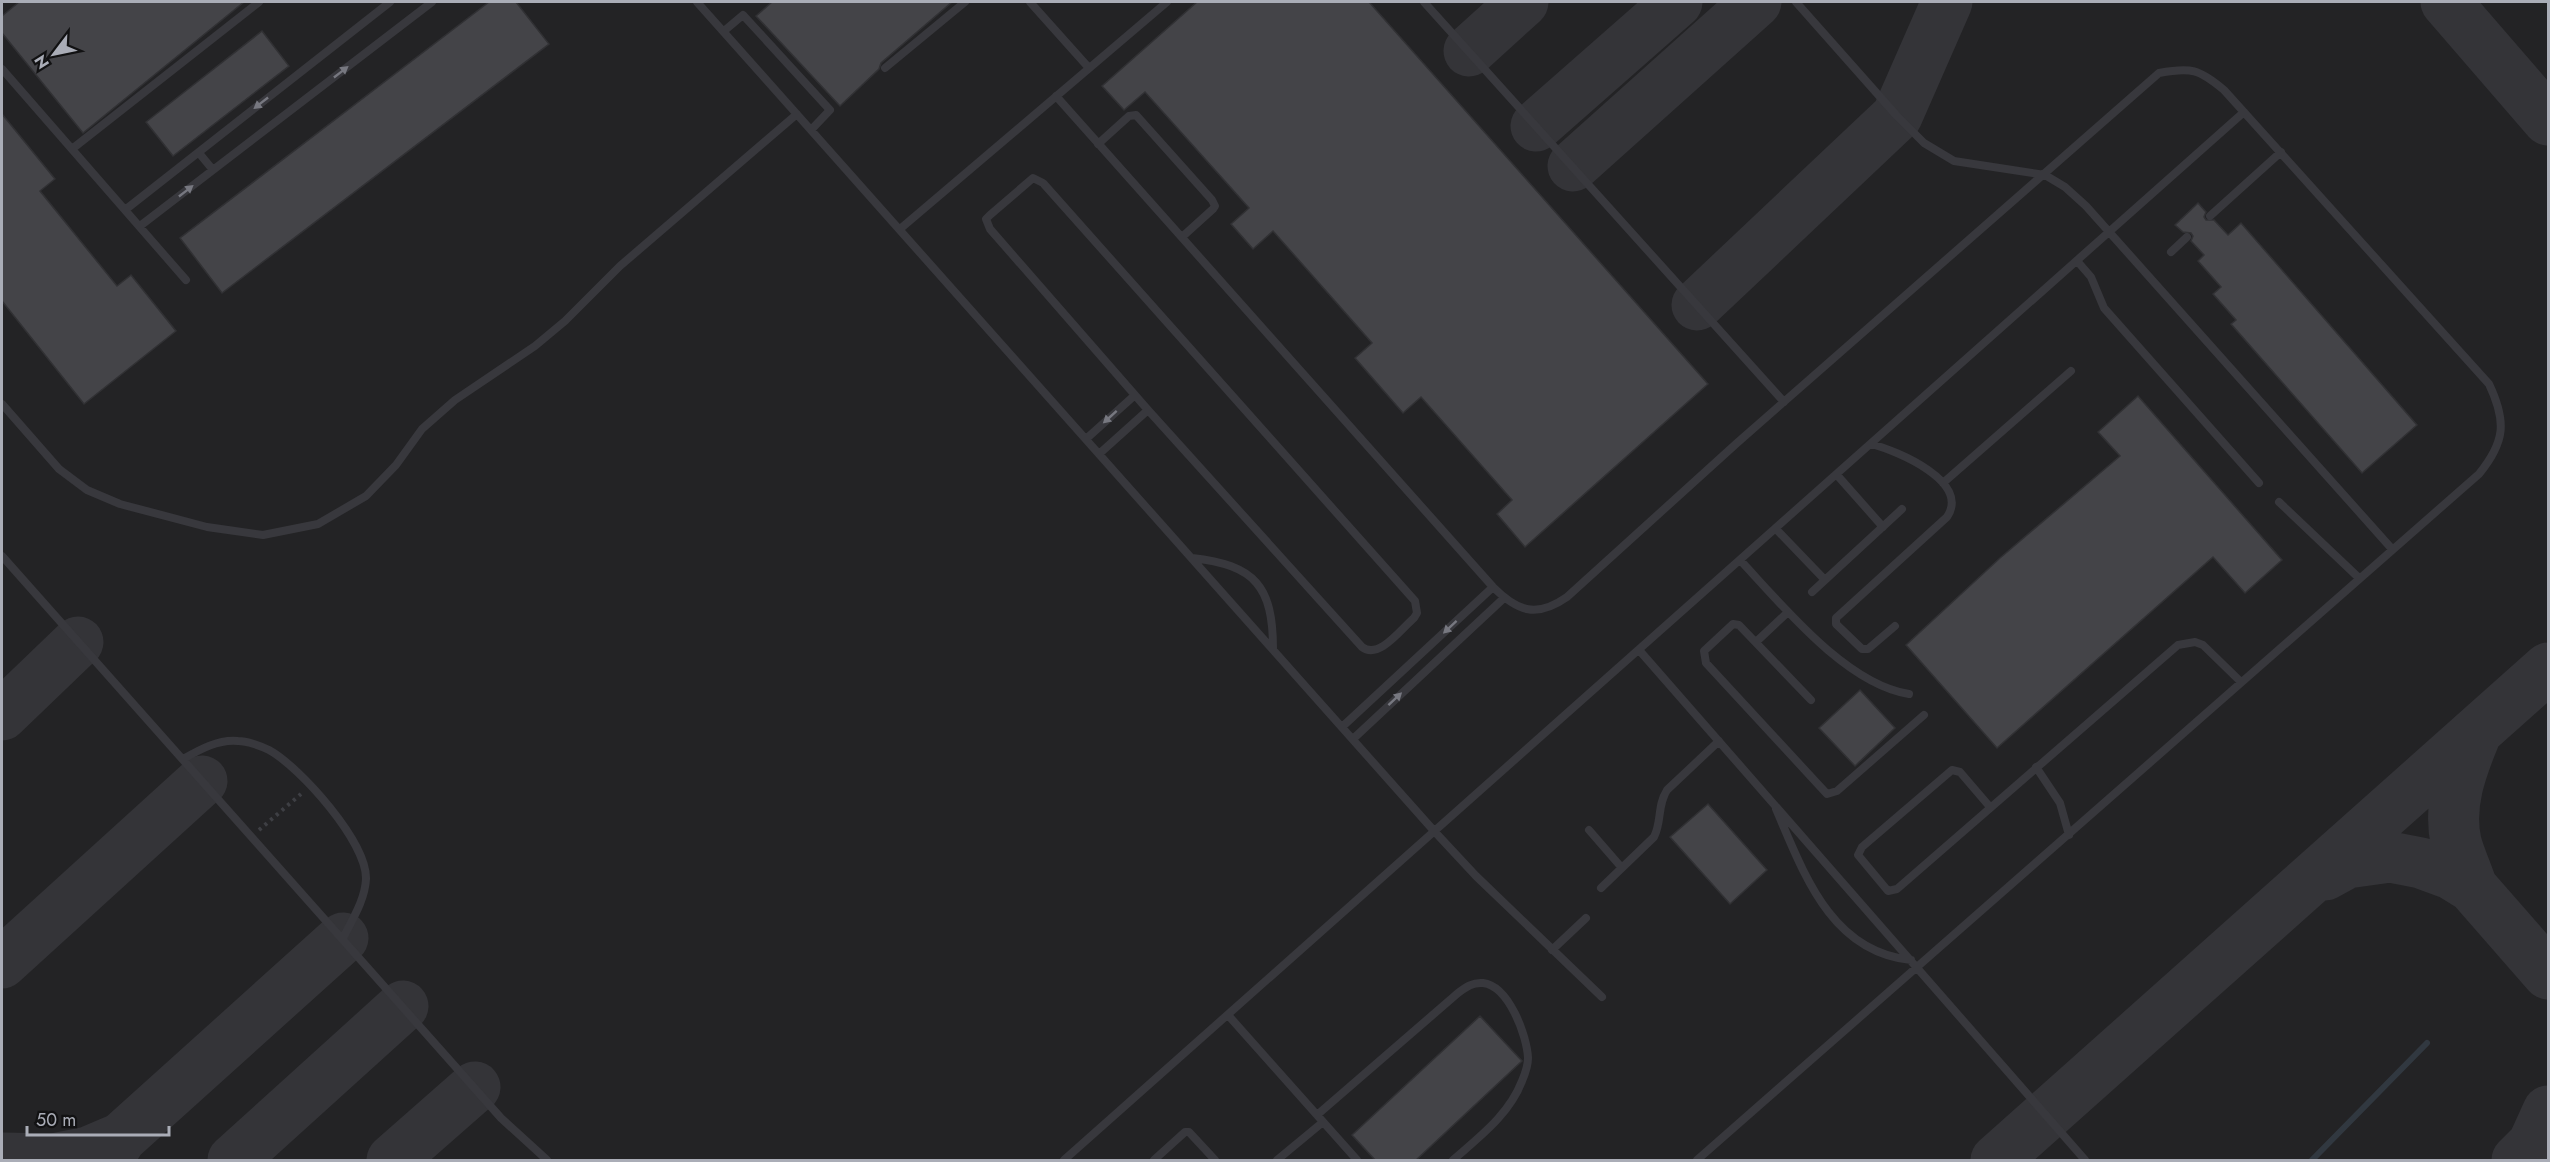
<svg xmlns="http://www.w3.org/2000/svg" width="2550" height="1162" viewBox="0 0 2550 1162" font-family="Jost,sans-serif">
<rect width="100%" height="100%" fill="#171718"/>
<path fill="#232325" d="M2,2H2548V1160H2Z"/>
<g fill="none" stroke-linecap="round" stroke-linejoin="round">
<path stroke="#313840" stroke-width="6" d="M2312,1160L2427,1043"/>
<path stroke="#343438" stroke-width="51" d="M2446,2L2548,120
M1469,51L1523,2
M1536,126L1677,2
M1573,166L1756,2
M1697,305L1897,116L1947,2
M2,715L78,642
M2325,875L2347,863L2390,857L2421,863L2451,874L2472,887L2548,974
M2472,887C2467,872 2460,857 2456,842C2448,805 2461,770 2475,736
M2,963L202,781
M2,1158L53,1159L88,1152L121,1138
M107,1160L121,1138L343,938
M233,1160L403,1006
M392,1160L475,1087
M1996,1160L2548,668
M2517,1160L2533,1144L2548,1111"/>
</g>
<path fill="#444448" stroke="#313134" stroke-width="1.5" d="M19,2H244L83,133L2,33V16Z
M489,2H516L549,44L222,293L180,238Z
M772,2H952L881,63L879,69L840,106L756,16Z
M1197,2H1369L1708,384L1525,547L1497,514L1512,500L1421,397L1403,413L1355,358L1372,343L1273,231L1253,249L1231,224L1249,208L1145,92L1124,110L1102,86Z
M262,31L289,66L173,156L146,122Z
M2,114L55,179L40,191L117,286L131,275L176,331L84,404L2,301Z
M2198,203L2206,212L2204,217L2206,220H2214L2228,235L2241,223L2417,425L2362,473L2231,324L2236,320L2213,294L2221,287L2198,261L2204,255L2191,241L2193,236L2191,233L2183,232L2175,225Z
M2138,396L2282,560L2245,593L2213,557L1997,748L1906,645L2000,558L2120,456L2098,432Z
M1860,690L1895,728L1855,766L1819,728Z
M1708,804L1767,870L1730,904L1670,837Z
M1480,1016L1522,1061L1415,1161H1376L1352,1135Z"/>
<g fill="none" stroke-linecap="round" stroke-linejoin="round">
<path stroke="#3e3f44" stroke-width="4" stroke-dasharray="3 4.5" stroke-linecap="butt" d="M259,830L301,794"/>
<path stroke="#38383d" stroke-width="8" d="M697,2L1435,832L1476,876L1602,997
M1030,2L1089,68
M1424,2L1784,402
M1796,2L1897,116L1924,143L1954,161L2045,175L2065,187L2086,206L2392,549
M724,31L743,15L830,110L811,130
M885,68L965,2
M2,69L186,280
M1056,96L1493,587C1518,612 1537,618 1567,597L1737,443L2159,73C2191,67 2199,69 2224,90L2489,384C2507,422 2505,442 2479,474L1697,1160
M1098,144L1129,116L1136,115L1212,200L1215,206L1213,209L1182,237
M72,149L259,2
M199,153L213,170
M1033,178L1043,183L1415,601L1417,613L1414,618C1401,629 1379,660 1362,647L1148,410L990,229L986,219L990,215Z
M125,210L390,2
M2210,216L2281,152
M140,226L432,2
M900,229L1167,2
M2171,252L2187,237
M2078,262L2091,277L2104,308L2259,483
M2,404L59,469L87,490L120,504L207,527L263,535L318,524L366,496L396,465L422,429L455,400L535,346L565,321L620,266L797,114
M1086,439L1135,395
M1871,444C1898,451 1971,482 1947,517L1836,618V624L1862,649H1868L1895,626
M1099,454L1148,410
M1837,475L1883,527
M1943,483L2071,371
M2279,502L2359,578
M1776,529L1825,580
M2,556L501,1118L547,1160
M1192,558C1255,565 1273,586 1273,649
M1740,560C1783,606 1846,684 1909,694
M1812,592L1902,509
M1756,642L1788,612
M1639,650L2085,1160
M1811,700L1739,625L1733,624L1704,651L1706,663L1827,794L1837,791L1924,715
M1342,727L1493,587
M1353,739L1504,598
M183,759C199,750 218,739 238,741C247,741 261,746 269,750C300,767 367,842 366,879C365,900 352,920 343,938
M2036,767L2060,803L2069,835
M1990,807L1960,772L1952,770L1862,847L1858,855L1888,891L1897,889L2178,645L2195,642L2203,645L2241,682
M1776,809C1804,874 1831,952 1911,960
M1589,830L1622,868
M1601,888L1654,837C1662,821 1657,806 1667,790L1719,741
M1552,950L1586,918
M1228,1015L1357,1160
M1317,1115L1458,993C1466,987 1473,982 1483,983C1509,986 1527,1036 1528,1058C1528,1065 1525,1074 1522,1081C1509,1115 1479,1137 1453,1160
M1064,1160L2244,112
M1154,1160L1185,1132H1189L1215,1160
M1277,1160L1323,1122"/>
</g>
<defs><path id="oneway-solid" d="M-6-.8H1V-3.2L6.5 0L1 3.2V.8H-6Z" transform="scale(1.5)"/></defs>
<g fill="#777880">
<use href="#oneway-solid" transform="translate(341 72) rotate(-38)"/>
<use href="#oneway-solid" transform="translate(261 103) rotate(142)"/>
<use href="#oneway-solid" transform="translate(186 191) rotate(-38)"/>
<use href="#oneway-solid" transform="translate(1110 417) rotate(138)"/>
<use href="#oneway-solid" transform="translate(1450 627) rotate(137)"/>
<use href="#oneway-solid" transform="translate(1395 699) rotate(-43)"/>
</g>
<rect width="2550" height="1162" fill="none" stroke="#aaadb7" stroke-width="6"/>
<g transform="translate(54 54) rotate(238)" stroke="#121213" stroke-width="4.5" paint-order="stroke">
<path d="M0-4.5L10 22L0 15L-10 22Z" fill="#aaadb7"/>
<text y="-9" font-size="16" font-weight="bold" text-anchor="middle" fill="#aaadb7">N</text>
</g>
<path d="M27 1126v9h142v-9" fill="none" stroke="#aaadb7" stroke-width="3"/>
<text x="36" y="1126" font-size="18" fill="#aaadb7" stroke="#121213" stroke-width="4.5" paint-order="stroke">50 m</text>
</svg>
